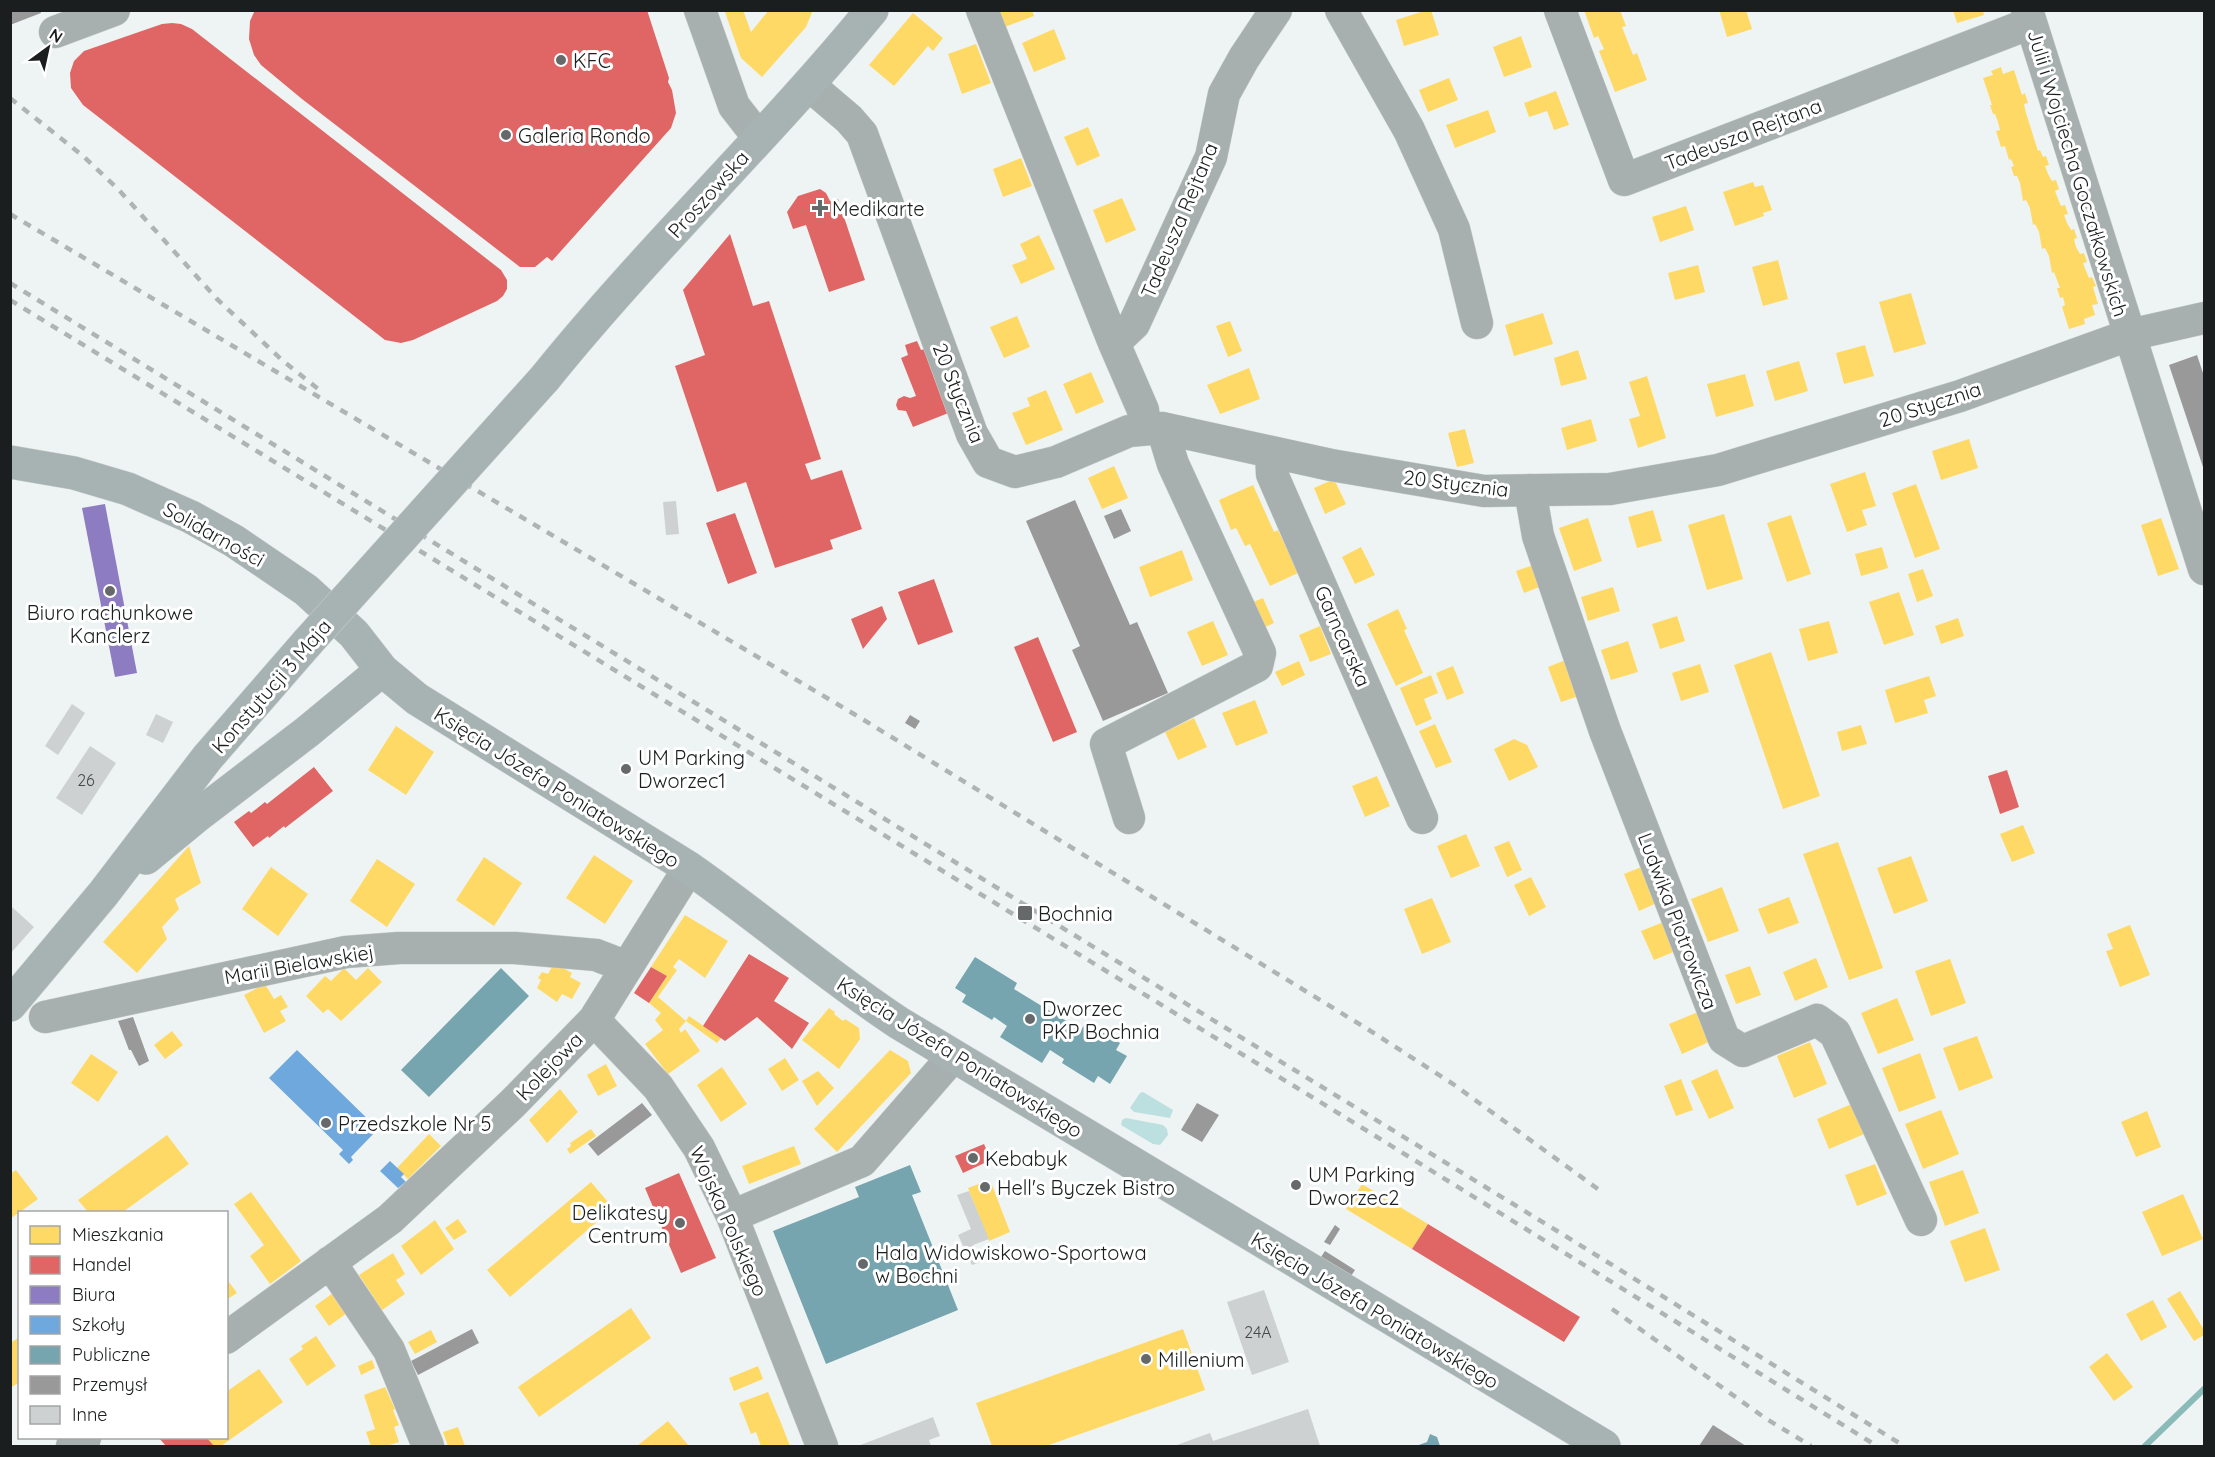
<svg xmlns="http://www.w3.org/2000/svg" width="2215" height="1457" viewBox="0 0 2215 1457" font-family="Quicksand,sans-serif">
<rect width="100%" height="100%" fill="#eef4f3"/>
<path fill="#bce0df" d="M1143,1092L1173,1110L1170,1118L1134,1112L1130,1108L1140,1093Z
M1126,1118L1163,1125L1167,1129L1168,1135L1160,1145L1153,1144L1121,1125L1122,1120Z"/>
<path fill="#ffd966" d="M730,10H743L751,32L769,10H813L806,27L762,77L741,58L725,12Z
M995,10H1032L1034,16L1002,28Z
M1427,10H1431L1439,35L1404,46L1396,20Z
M1584,10H1620L1626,26L1622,27L1633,55L1637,53L1647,80L1615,92L1599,51L1604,49L1598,36L1594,38Z
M1719,10H1746L1752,29L1727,37Z
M1953,10H1983L1984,15L1957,23Z
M913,13L943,38L933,51L928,46L894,86L869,65Z
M1054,29L1066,59L1034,72L1022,43Z
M1521,36L1532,67L1504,77L1493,47Z
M976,44L991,83L962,94L948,54Z
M2001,67L2003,74L2014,70L2022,95L2025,93L2028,103L2024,104L2026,113L2038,151L2040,150L2043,157L2046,156L2049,165L2045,166L2048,174L2052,181L2056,180L2059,189L2055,191L2058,199L2061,206L2065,205L2068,214L2064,215L2067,223L2071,230L2074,229L2077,238L2074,239L2076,247L2080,254L2084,253L2087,262L2083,263L2086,271L2089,278L2092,277L2096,286L2093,287L2098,304L2092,305L2095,315L2084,319L2085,324L2069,329L2062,307L2065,305L2063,297L2060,298L2057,288H2060L2054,272L2052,273L2049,256L2045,248L2042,249L2039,232L2035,224L2033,225L2030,208L2026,200L2023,201L2020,183L2017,176H2014L2011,167L2014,166L2011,159L2009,160L2005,146L2001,147L1996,131L2000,130L1998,122L1995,114H1993L1990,105H1992L1983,78L1993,75L1991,71Z
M1449,78L1458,100L1428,112L1419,90Z
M1556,91L1569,125L1554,130L1547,111L1529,117L1524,103Z
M1488,110L1496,132L1455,148L1446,125Z
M1088,127L1100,156L1077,166L1064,137Z
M1021,158L1032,186L1003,197L993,169Z
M1753,182L1755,187L1763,185L1772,210L1763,213L1764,216L1735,226L1723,192Z
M1122,198L1136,230L1106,243L1093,210Z
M1686,206L1694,230L1660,242L1652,217Z
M1039,235L1055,269L1021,284L1012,265L1027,259L1020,244Z
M1778,260L1788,299L1763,306L1752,267Z
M1698,265L1705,292L1675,300L1668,273Z
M1911,293L1926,344L1894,353L1879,302Z
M1543,313L1553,344L1514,356L1505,325Z
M1017,316L1030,347L1004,358L990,327Z
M1230,321L1242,351L1228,357L1216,326Z
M1865,345L1874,376L1844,384L1836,353Z
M1578,350L1587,379L1561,386L1554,358Z
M1799,361L1808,391L1775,401L1766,371Z
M1249,368L1260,399L1220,414L1207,385Z
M1091,372L1104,402L1076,414L1063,384Z
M1745,374L1754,406L1716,417L1707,384Z
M1647,376L1666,438L1638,448L1629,419L1640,416L1629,382Z
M1046,390L1063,430L1026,445L1012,413L1030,406L1027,398Z
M1591,419L1597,441L1567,450L1561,428Z
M1465,429L1474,463L1457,467L1448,433Z
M1969,439L1978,468L1941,480L1932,451Z
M1114,466L1128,498L1102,509L1088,478Z
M1865,472L1876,506L1862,510L1867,525L1847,532L1830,484Z
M1334,479L1346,504L1325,514L1314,488Z
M1916,484L1940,549L1915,558L1892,493Z
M1253,485L1274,532L1278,530L1298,573L1270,586L1250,544L1245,546L1236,528L1231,530L1219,500Z
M1653,510L1662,541L1637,548L1628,517Z
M1724,514L1743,579L1707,590L1688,525Z
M1791,515L1811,574L1787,582L1767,523Z
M1588,518L1602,561L1574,571L1559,528Z
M2161,518L2179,569L2158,576L2141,525Z
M1361,547L1375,575L1355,584L1342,557Z
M1882,547L1888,568L1861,576L1855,554Z
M1182,550L1193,580L1150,597L1139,567Z
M1539,563L1547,584L1524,593L1516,571Z
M1923,569L1933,596L1917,602L1908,574Z
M1613,587L1620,611L1588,621L1581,597Z
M1899,592L1914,635L1884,645L1869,602Z
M1263,598L1274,623L1256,631L1246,605Z
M1398,609L1407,629L1404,630L1423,673L1396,686L1367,624Z
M1677,616L1685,641L1660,649L1652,624Z
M1958,618L1964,636L1941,644L1935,626Z
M1213,621L1228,655L1202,666L1187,632Z
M1829,621L1838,653L1808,661L1799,629Z
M1320,626L1331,654L1310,662L1299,635Z
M1628,641L1638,672L1611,680L1601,650Z
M1771,652L1820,796L1783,809L1734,665Z
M1568,659L1582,695L1561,702L1548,667Z
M1299,661L1305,675L1282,686L1275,672Z
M1700,664L1709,692L1681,701L1672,673Z
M1453,666L1464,693L1447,700L1436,673Z
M1431,675L1438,693L1424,699L1432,719L1416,726L1400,688Z
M1929,676L1936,696L1924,700L1928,713L1895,723L1885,690Z
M1255,700L1268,733L1236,746L1222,713Z
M1194,718L1207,747L1178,760L1165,732Z
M1435,724L1452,762L1436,768L1419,731Z
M1861,725L1867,744L1842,751L1837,732Z
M396,726L434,752L406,795L368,770Z
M1514,739L1527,745L1538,767L1509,781L1494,749Z
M1377,776L1390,806L1365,817L1352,786Z
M2023,825L2035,853L2012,862L2000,834Z
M1466,834L1480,866L1451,878L1437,846Z
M1509,841L1522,870L1507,877L1494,847Z
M1838,842L1883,968L1849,980L1803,854Z
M189,846L201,883L175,899L179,909L162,927L167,939L137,973L103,942Z
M594,855L633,881L605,924L566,898Z
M1911,856L1928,901L1894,914L1877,868Z
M484,857L522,883L494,926L456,900Z
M377,859L415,884L387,927L350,901Z
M1644,866L1659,902L1639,911L1624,874Z
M271,867L308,894L278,936L242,909Z
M1531,877L1546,907L1529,916L1514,885Z
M1722,887L1739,931L1708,942L1691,899Z
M1789,897L1799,923L1768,934L1758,909Z
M1432,898L1451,942L1422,954L1404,909Z
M685,915L728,941L705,978L679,959L673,967L677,970L658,997L686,1021L679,1029L681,1033L685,1029L700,1051L668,1074L645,1044L663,1030L655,1020L661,1013L649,1003L667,976L651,967Z
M1671,919L1683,948L1654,960L1641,931Z
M2130,925L2150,975L2120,987L2106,951L2113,949L2107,934Z
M1816,958L1828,987L1795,1001L1783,972Z
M1950,959L1966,1003L1931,1016L1915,971Z
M554,963L572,973L570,977L581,983L572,999L562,994L557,1002L537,988L541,980L538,978L542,972L548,974Z
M1750,966L1761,995L1736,1004L1725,975Z
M344,968L356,980L368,968L382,982L341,1021L328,1009L323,1013L306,996L325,976L331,981Z
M265,984L274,999L281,995L288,1007L280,1011L286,1021L264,1033L244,995Z
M1897,998L1914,1040L1878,1054L1861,1013Z
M829,1008L835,1012L834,1014L843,1021L845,1019L859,1028L860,1039L839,1069L802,1040Z
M1698,1012L1711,1041L1682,1054L1669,1024Z
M689,1016L721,1038L717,1043L686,1021Z
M172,1031L183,1045L165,1059L154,1045Z
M1977,1036L1993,1078L1959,1091L1943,1048Z
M1810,1042L1827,1084L1794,1098L1777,1056Z
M890,1050L908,1061L911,1073L837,1152L814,1129Z
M1920,1053L1936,1098L1899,1112L1882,1068Z
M91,1054L118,1072L98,1102L71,1083Z
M785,1058L799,1080L782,1091L768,1069Z
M606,1064L617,1086L598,1096L587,1075Z
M722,1067L747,1104L721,1122L697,1085Z
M1717,1069L1734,1108L1709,1119L1691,1081Z
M818,1071L834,1088L817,1106L802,1081Z
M1681,1079L1693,1110L1676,1116L1664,1086Z
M560,1089L578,1112L547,1143L529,1120Z
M1856,1102L1869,1132L1829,1149L1817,1119Z
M1941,1110L1959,1154L1923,1169L1905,1124Z
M2147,1111L2161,1147L2136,1157L2121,1122Z
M591,1129L596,1136L570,1154L567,1149L571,1146L570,1143Z
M429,1134L441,1146L408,1179L397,1168Z
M167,1135L189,1164L123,1212H88L78,1200Z
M794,1146L801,1164L749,1184L742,1166Z
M1875,1164L1887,1194L1857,1206L1845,1175Z
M16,1170L38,1199L10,1219V1174Z
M1963,1170L1979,1213L1945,1226L1929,1182Z
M591,1182L613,1208L510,1297L487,1270Z
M984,1182L992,1185L1010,1232L989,1241L968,1188Z
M1362,1184L1428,1224L1412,1249L1346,1209Z
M251,1192L301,1261L270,1284L250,1256L264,1245L234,1204Z
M2183,1194L2203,1239L2162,1256L2142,1212Z
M458,1219L467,1232L454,1240L445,1228Z
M435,1220L454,1249L421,1275L401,1246Z
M1985,1228L2000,1270L1965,1282L1950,1241Z
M393,1253L405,1274L396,1280L405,1294L382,1310L359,1275Z
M226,1278L237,1293L226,1300Z
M340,1288L354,1308L329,1326L315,1306Z
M2180,1291L2204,1330V1335L2194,1341L2167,1299Z
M2153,1300L2167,1327L2141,1341L2126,1314Z
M631,1308L651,1338L539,1417L518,1387Z
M1183,1329L1205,1390L1046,1446H992L976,1403Z
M431,1330L437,1342L415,1354L408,1342Z
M316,1336L336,1366L307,1386L289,1359L303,1349L301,1346Z
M20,1337V1382L10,1388V1343Z
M2107,1353L2133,1387L2114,1401L2089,1367Z
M372,1360L375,1368L361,1375L358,1366Z
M758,1366L763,1379L734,1391L729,1378Z
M259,1369L283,1402L221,1446H214L207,1438H226V1392Z
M385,1387L395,1409L393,1410L399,1425L394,1427L399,1442L386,1446H371L366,1432L375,1429L364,1395Z
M768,1392L781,1423L790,1446H761L756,1432L751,1434L739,1403Z
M668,1421L689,1446H637Z
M458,1427L465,1446H448L443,1432Z"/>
<path fill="#e06666" d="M255,10H647L669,78L668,82L672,90L676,113L671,128L552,261L547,257L535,267H520L302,99L261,65L254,55L249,39L250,21Z
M172,23L181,24L192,29L501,270L507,280V289L503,296L497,301L413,340L401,343L385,340L83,105L71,88L70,73L74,61L84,51L162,24Z
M820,189L826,193L830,201L838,199L865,280L829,292L806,225L793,229L787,212L798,196Z
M730,234L753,306L769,301L821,459L805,464L811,480L842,470L862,529L830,540L833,549L775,568L746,482L717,492L675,366L705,355L683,290Z
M917,341L921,350L925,349L951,412L913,427L906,411L898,410L896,405L898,399L904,396L910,398L916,396L901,358L908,355L905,345Z
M735,513L757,573L728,584L706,523Z
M934,579L953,632L918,645L898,592Z
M882,606L887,619L863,649L851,619Z
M1038,637L1077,732L1053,742L1014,647Z
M314,767L333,791L285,828L284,826L269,838L268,836L253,847L234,822L249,811L251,813L265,802L267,804Z
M2007,770L2019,807L2000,814L1988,776Z
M749,954L789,978L774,1001L809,1023L792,1049L757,1017L725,1041L703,1026Z
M651,967L667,976L649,1003L634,993Z
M984,1144L991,1160L963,1173L955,1156Z
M679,1173L716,1258L681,1273L645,1188Z
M1428,1224L1580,1317L1564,1342L1412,1249Z
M159,1438H207L214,1446H166Z"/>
<path fill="#8e7cc3" d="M105,504L137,673L115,677L82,508Z"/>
<path fill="#6fa8dc" d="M297,1050L378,1129L351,1157L353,1160L349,1164L339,1154L343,1150L269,1078Z
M390,1161L404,1174L401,1177L406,1182L398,1188L380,1171Z"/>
<path fill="#76a5af" d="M975,957L1017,983L1014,989L1081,1030L1086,1022L1120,1043L1116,1050L1127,1056L1110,1084L1098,1076L1094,1083L1062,1063L1064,1059L1050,1050L1042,1063L1000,1037L1007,1026L994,1017L992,1020L962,1002L966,995L955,988Z
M501,968L529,996L429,1097L401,1070Z
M910,1165L921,1192L912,1195L958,1310L826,1364L773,1231L859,1197L855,1187Z
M1430,1434L1437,1437L1440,1446H1416L1427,1442Z"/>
<path fill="#999" d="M10,10H40L41,13L10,25Z
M2197,355L2204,376V470L2169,365Z
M1075,500L1130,625L1137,622L1168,693L1103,721L1072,650L1080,646L1026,521Z
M1121,509L1131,531L1114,539L1104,516Z
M910,715L920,721L915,729L905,723Z
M133,1017L149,1061L139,1066L131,1050H129L118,1021Z
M642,1103L652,1115L598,1156L588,1144Z
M1197,1103L1219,1115L1202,1142L1181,1130Z
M1335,1225L1340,1229L1330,1245L1324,1242Z
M1325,1251L1355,1270L1351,1276L1321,1257Z
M472,1329L479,1343L418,1375L411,1361Z
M1713,1425L1746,1446H1699Z"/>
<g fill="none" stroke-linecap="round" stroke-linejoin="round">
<path stroke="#8bbbb9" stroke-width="6" d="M2145,1446L2204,1389"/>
</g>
<path fill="#cdd1d1" d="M676,501L679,534L666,535L663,502Z
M72,704L85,713L58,755L45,746Z
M156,714L173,722L163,743L146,735Z
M90,746L116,763L82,815L56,798Z
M12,907L34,927L10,954V909Z
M969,1191L989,1239L973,1245L980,1262L972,1265L958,1235L971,1229L957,1195Z
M1264,1290L1289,1362L1252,1375L1227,1302Z
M1308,1409L1320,1446H1174L1210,1433L1213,1441Z
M933,1417L940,1436L929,1440L931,1446H858Z"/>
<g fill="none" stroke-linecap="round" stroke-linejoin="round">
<g stroke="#cdd1d0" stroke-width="33">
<path id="minor" d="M700,10L734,106L759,138
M982,10L1114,343L1143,410L1145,429
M1341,10L1409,130L1454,229L1477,323
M1560,10L1624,180L2031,23
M2027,10L2204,569
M55,32L114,10
M809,85L849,119L862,134L972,434L988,462L1015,472L1056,462L1129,431L1162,428L1331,465L1484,491L1610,489L1718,470L1960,396L2129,335L2204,318
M1114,343L1134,324L1211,157L1224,94L1244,58L1276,10
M1271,452L1272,474L1422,818
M1530,490L1538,536L1605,731L1724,1039L1743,1051L1817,1020L1835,1033L1921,1220
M1129,818L1106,744L1257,666L1260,653L1173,464L1162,428
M45,1017L346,952L399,948H515L596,955L627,967
M594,1020L658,1087L699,1148L732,1216L822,1446
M732,1216L862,1161L943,1068L951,1055
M330,1262L389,1350L428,1446
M226,1338L390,1219L512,1104L594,1020L689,868
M72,1446L85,1438"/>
</g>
<g stroke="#cdd1d0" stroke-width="34">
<path id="major" d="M545,378C648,250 768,137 872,10
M10,462L74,473L128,489L191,517L234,541L306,590L354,634L382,670L417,699L689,868C761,918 826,975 899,1023L1604,1446
M146,858L197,816L307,732L382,670
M10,1005L103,894L207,758L307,643"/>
</g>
<use href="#minor" stroke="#a7b0af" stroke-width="32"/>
<use href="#major" stroke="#a7b3b2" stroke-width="33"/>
<path stroke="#aeb4b4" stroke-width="4.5" stroke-dasharray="8 8" stroke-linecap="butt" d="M10,98L83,156L118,189L217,299L282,360L322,392
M10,214L854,714L1369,1030L1453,1084L1602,1192
M10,283L1567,1237L1904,1446
M10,300L1343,1116L1877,1446
M1612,1309L1765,1418L1811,1446"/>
<g stroke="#cdd1d0" stroke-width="34" stroke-linecap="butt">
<path id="major-bridge" d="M307,643L545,378"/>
</g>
<use href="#major-bridge" stroke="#a7b3b2" stroke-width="33"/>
</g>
<g fill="#656969" stroke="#fff" stroke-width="2">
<circle cx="561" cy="60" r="6"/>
<circle cx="506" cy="135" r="6"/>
<path d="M817 199h6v6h6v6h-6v6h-6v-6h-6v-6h6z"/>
<circle cx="110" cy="591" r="6"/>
<circle cx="626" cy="769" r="6"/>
<rect x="1017" y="905" width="16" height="16" rx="3"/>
<circle cx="1030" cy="1019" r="6"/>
<circle cx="326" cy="1123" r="6"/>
<circle cx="973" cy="1158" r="6"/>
<circle cx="1296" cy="1185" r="6"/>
<circle cx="985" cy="1187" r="6"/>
<circle cx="680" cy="1223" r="6"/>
<circle cx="863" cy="1264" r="6"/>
<circle cx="1146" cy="1359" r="6"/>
</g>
<g text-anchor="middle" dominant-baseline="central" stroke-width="6" stroke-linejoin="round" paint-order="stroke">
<g font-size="16" fill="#484b4b">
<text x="86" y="780">26</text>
<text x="1258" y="1332">24A</text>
</g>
<g font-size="20" fill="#1b1e1e" stroke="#fff" text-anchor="start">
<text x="573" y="60">KFC</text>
<text x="518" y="135">Galeria Rondo</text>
<text x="832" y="208">Medikarte</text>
<text x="110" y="612" text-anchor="middle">Biuro rachunkowe<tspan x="110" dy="23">Kanclerz</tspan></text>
<text x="638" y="757">UM Parking<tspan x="638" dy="23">Dworzec1</tspan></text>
<text x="1038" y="913">Bochnia</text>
<text x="1042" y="1008">Dworzec<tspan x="1042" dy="23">PKP Bochnia</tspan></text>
<text x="338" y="1123">Przedszkole Nr 5</text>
<text x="985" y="1158">Kebabyk</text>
<text x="1308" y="1174">UM Parking<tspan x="1308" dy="23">Dworzec2</tspan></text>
<text x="997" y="1187">Hell's Byczek Bistro</text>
<text x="668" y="1212" text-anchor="end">Delikatesy<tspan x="668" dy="23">Centrum</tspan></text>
<text x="875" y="1252">Hala Widowiskowo-Sportowa<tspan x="875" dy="23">w Bochni</tspan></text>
<text x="1158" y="1359">Millenium</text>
</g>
<g font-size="20" fill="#1b1e1e" stroke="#fff">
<text transform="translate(1743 134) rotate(-21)">Tadeusza Rejtana</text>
<text transform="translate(2078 173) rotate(73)">Julii i Wojciecha Goczałkowskich</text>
<text transform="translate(708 194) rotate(-48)">Proszowska</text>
<text transform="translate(1179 220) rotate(-67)">Tadeusza Rejtana</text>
<text transform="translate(959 393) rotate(68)">20 Stycznia</text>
<text transform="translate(1930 404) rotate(-18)">20 Stycznia</text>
<text transform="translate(1456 483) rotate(7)">20 Stycznia</text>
<text transform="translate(214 534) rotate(29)">Solidarności</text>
<text transform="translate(1343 636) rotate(66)">Garncarska</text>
<text transform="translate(271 686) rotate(-49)">Konstytucji 3 Maja</text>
<text transform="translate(557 787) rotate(32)">Księcia Józefa Poniatowskiego</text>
<text transform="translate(1678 921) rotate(69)">Ludwika Piotrowicza</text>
<text transform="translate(299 964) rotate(-10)">Marii Bielawskiej</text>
<text transform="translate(960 1057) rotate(32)">Księcia Józefa Poniatowskiego</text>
<text transform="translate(549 1066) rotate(-46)">Kolejowa</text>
<text transform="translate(729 1221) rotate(66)">Wojska Polskiego</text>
<text transform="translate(1375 1310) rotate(31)">Księcia Józefa Poniatowskiego</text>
</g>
</g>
<rect width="2215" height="1457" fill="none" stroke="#1b1e1e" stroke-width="24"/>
<rect x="18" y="1211" width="210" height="228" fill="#ffffff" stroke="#a4a5a5" stroke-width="1.5"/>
<rect x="30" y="1226" width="30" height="18" fill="#ffd966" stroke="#a4a5a5" stroke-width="1.5"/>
<text x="72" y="1241" font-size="18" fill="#1b1e1e">Mieszkania</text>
<rect x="30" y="1256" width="30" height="18" fill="#e06666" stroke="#a4a5a5" stroke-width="1.5"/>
<text x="72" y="1271" font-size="18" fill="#1b1e1e">Handel</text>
<rect x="30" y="1286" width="30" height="18" fill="#8e7cc3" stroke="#a4a5a5" stroke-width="1.5"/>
<text x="72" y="1301" font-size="18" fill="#1b1e1e">Biura</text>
<rect x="30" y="1316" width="30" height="18" fill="#6fa8dc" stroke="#a4a5a5" stroke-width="1.5"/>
<text x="72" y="1331" font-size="18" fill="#1b1e1e">Szkoły</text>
<rect x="30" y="1346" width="30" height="18" fill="#76a5af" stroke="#a4a5a5" stroke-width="1.5"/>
<text x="72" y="1361" font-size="18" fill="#1b1e1e">Publiczne</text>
<rect x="30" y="1376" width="30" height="18" fill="#999999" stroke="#a4a5a5" stroke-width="1.5"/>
<text x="72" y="1391" font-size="18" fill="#1b1e1e">Przemysł</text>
<rect x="30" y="1406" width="30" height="18" fill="#cdd1d1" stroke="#a4a5a5" stroke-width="1.5"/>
<text x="72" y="1421" font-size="18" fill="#1b1e1e">Inne</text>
<g transform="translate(48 48) rotate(33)" stroke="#ffffff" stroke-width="4.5" paint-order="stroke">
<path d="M0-4.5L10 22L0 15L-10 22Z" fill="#1b1e1e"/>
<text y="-9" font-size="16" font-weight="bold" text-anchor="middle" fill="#1b1e1e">N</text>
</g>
</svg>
